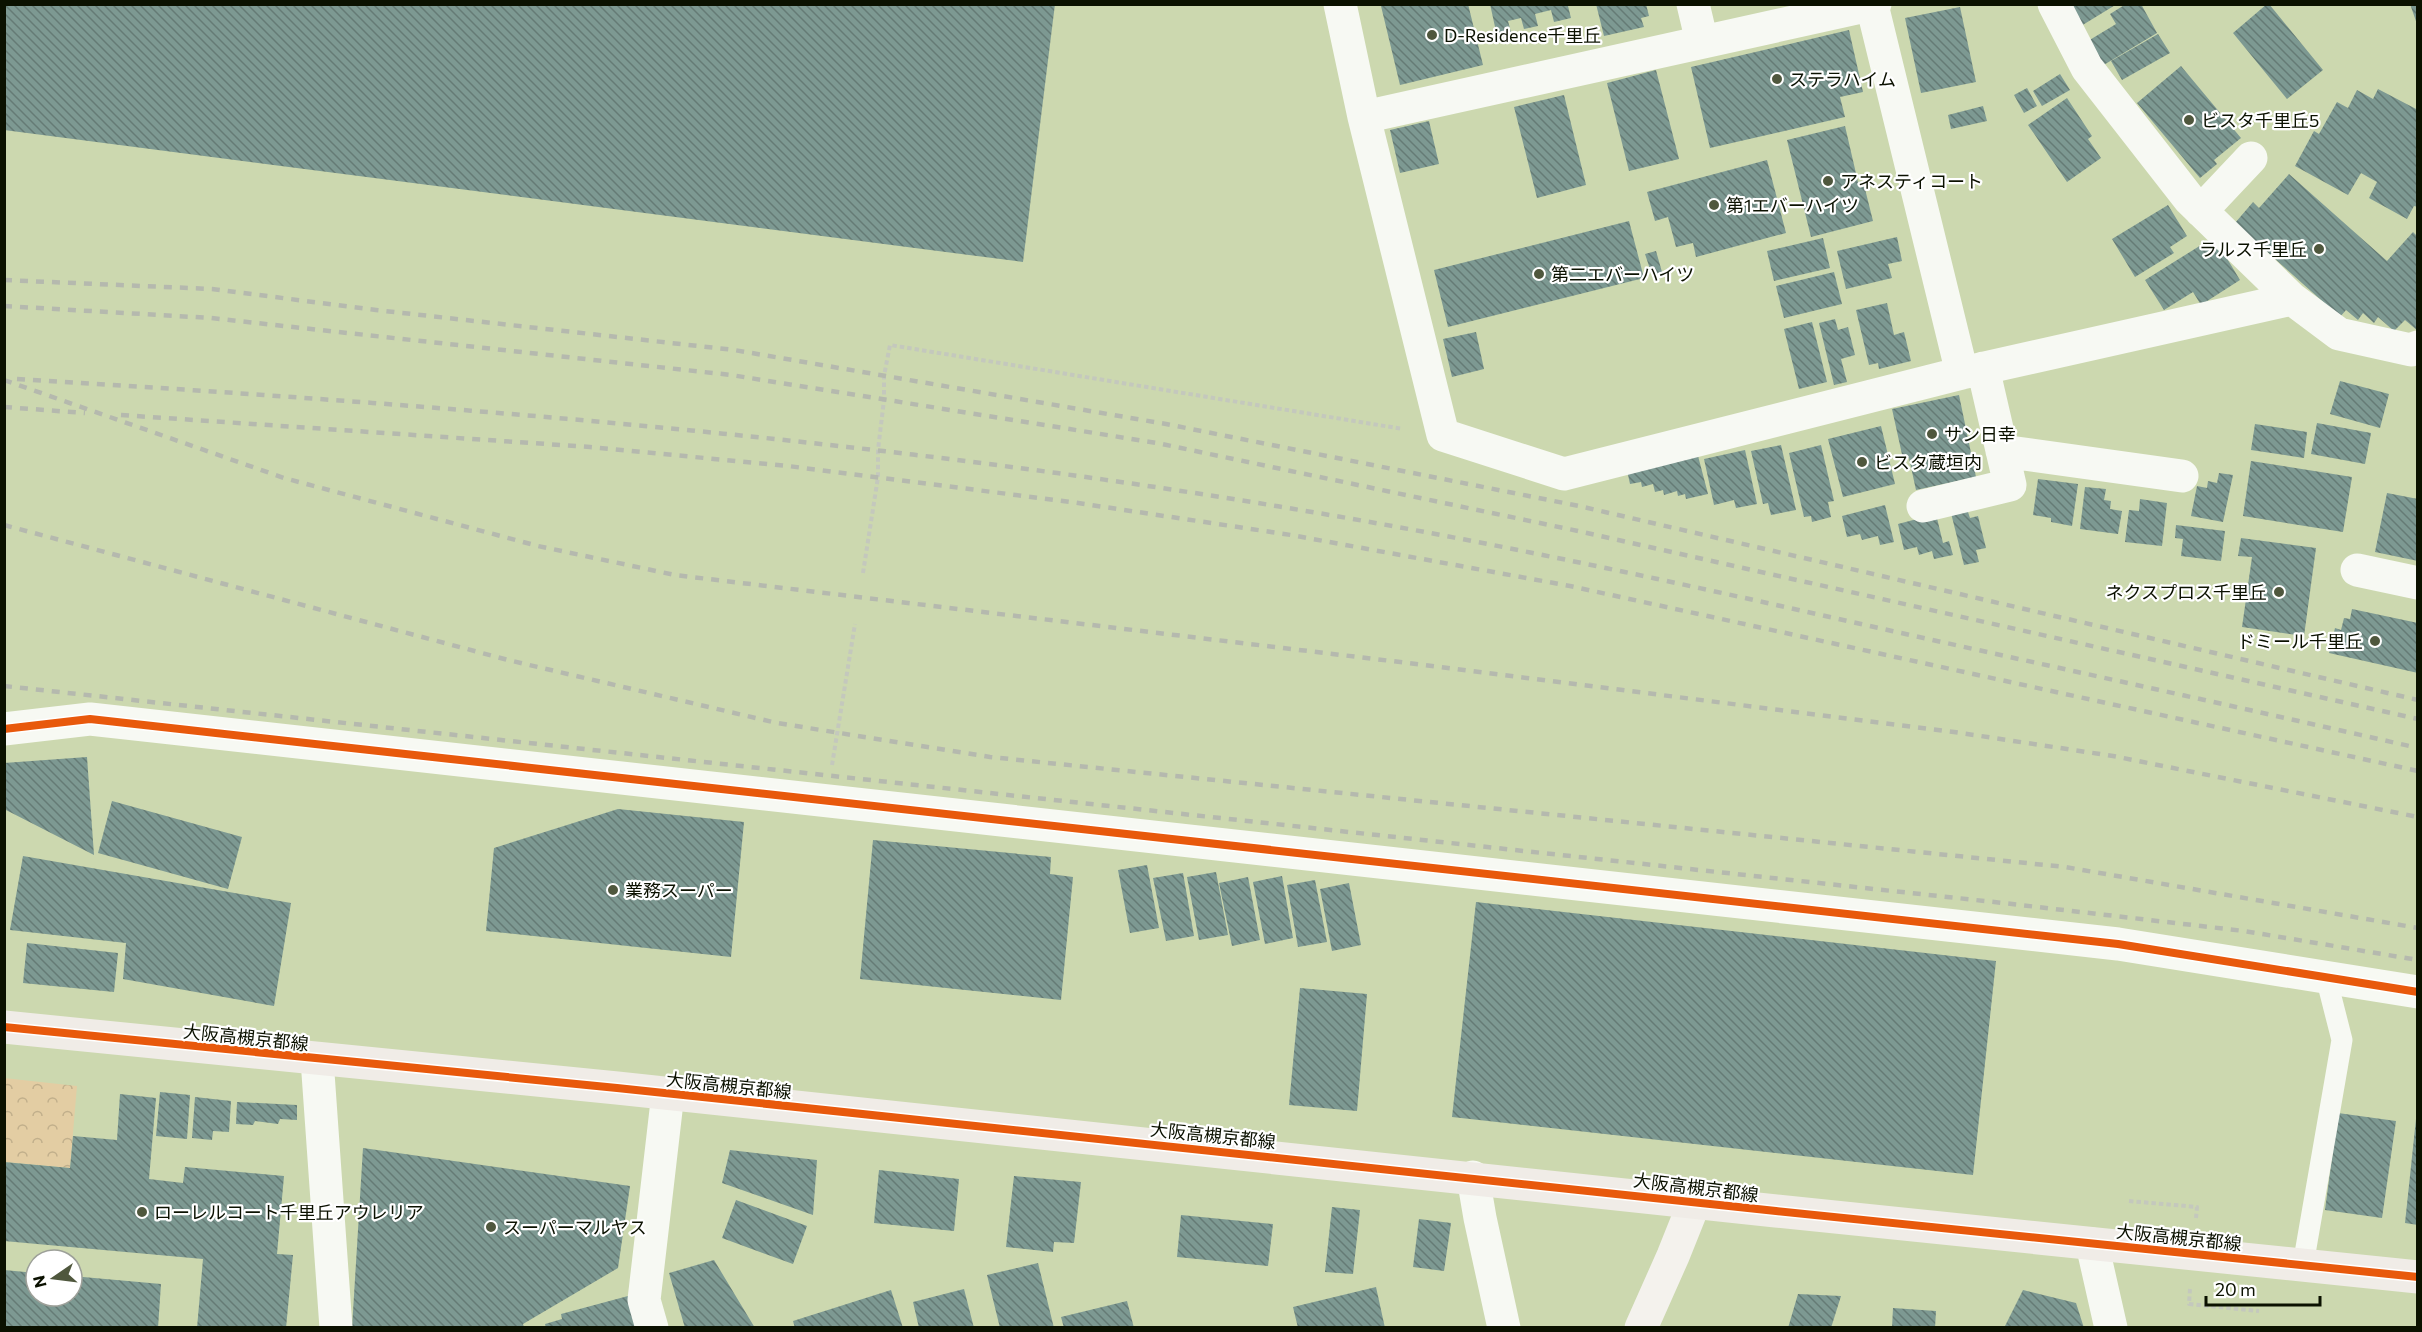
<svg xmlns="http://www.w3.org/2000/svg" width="2422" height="1332" viewBox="0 0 2422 1332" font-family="Commissioner,'Noto Sans JP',sans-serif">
<defs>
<pattern id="park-crowns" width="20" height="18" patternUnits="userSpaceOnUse" patternTransform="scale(1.5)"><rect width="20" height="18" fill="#e3cda3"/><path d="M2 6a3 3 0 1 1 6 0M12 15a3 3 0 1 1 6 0" fill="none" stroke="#c1af8b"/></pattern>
<pattern id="building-back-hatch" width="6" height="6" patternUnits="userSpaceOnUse" patternTransform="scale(1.5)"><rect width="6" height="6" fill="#7d9992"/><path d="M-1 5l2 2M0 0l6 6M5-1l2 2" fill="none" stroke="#657b75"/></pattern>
</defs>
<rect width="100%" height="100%" fill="#ccd8af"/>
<path fill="url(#park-crowns)" d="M4,1078L77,1086L70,1168L5,1162Z"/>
<path fill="url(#building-back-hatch)" d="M4,4H1055L1023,262L4,130Z
M1387,4H1468L1483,65L1400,85L1381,6Z
M1490,4H1572V5L1568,6L1571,18L1554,22L1551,10L1535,14L1538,26L1524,29L1521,18L1508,21L1511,32L1497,36Z
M1596,4H1646L1649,16L1641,18L1644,27L1604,36Z
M2068,4H2117L2081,26Z
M2126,4H2141L2157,33L2102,66L2088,41L2116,24L2110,14Z
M2267,4H2269L2323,70L2287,99L2233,33Z
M2410,4H2418V24H2417Z
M1960,7L1976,82L1921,93L1905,18Z
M1849,30L1863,92L1840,97L1845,117L1710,148L1691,67Z
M2158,34L2170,53L2122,80L2111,61Z
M2181,66L2241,138L2214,160L2217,164L2200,178L2137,103Z
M1656,70L1679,159L1629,171L1607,83Z
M2060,74L2070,90L2042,106L2033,91Z
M2027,88L2037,106L2024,113L2014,95Z
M2378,89L2418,110V207L2414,206L2407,219L2369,198L2377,182L2361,173L2348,195L2295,166L2314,131L2319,134L2337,102L2348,108L2357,90L2373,99Z
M1564,95L1586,185L1537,198L1514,107Z
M2067,98L2092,136L2088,139L2101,158L2067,182L2028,125Z
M1983,106L1987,121L1951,129L1948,115Z
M1429,121L1439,164L1400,173L1390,130Z
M1845,126L1858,182L1863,181L1873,221L1811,237L1787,140Z
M1767,160L1786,233L1696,257L1693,243L1676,247L1668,217L1655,221L1647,192Z
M2289,174L2387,261L2413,232L2418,237V331L2405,320L2394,331L2378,317L2374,323L2363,313L2358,320L2346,310L2340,317L2235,223L2253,202L2259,208Z
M2168,205L2187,236L2170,247L2174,253L2135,277L2112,239Z
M1629,221L1644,278L1448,327L1434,270Z
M1897,237L1902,261L1888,264L1892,278L1846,289L1837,251Z
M2214,237L2240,280L2201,305L2193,292L2164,310L2145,280Z
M1823,238L1830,268L1774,281L1767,251Z
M1656,251L1662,272L1652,275L1645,254Z
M1834,272L1842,304L1784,318L1776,286Z
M1887,303L1894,335L1904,332L1911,361L1879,369L1878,363L1869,365L1856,310Z
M1835,319L1838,330L1848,327L1855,355L1841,359L1847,382L1834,385L1819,323Z
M1812,322L1827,382L1799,389L1784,329Z
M1476,332L1484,369L1452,377L1443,339Z
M2340,381L2389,394L2380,428L2330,414Z
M1959,395L1976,477L1916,490L1909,458L1903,459L1892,409Z
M2317,423L2371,433L2365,464L2311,454Z
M2255,424L2307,432L2304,458L2251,450Z
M1881,426L1895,484L1843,497L1828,439Z
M1781,445L1796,510L1771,515L1768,503L1763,504L1751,451Z
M1821,445L1834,501L1828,502L1831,517L1812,522L1811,516L1804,517L1789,453Z
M1745,450L1757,504L1736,508L1734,500L1714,505L1704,459Z
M1697,452L1708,494L1686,499L1685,494L1678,496L1677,491L1664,495L1663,490L1655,492L1653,484L1642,487L1641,482L1630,484L1627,470Z
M2251,461L2352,477L2343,532L2243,516Z
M2219,473L2233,475L2223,522L2191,516L2197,486L2207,488L2208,481L2217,483Z
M2038,479L2078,484L2072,526L2051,522V518L2033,515Z
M2085,487L2106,489L2104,500L2111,501L2110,509L2122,511L2118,534L2080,529Z
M2387,493L2418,499V561L2375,552Z
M2140,499L2167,503L2162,546L2125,542L2129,510L2139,511Z
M1885,505L1894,542L1880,545L1878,536L1862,540L1860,534L1847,537L1842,516Z
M1967,509L1970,518L1978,516L1986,548L1976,550L1979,562L1964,565L1951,513Z
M1936,514L1943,543L1949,541L1953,555L1934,559L1932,551L1919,555L1917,547L1904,550L1898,524Z
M2176,525L2225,531L2221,561L2181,556L2183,539L2175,538Z
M2241,538L2316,548L2304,636L2242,627L2252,557L2238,556Z
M2352,609L2418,623V673L2329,653L2335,628L2341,630L2344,618L2350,619Z
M87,757L94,855L4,809V763Z
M112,801L242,837L228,889L98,853Z
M618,809L744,822L731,957L486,931L494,848Z
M873,840L1051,857L1050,874L1073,877L1061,1000L860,979Z
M23,856L291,903L274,1006L123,979L126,943L10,930Z
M1147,865L1159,928L1130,933L1118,870Z
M1216,872L1228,935L1199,940L1187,877Z
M1183,873L1194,936L1166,941L1153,878Z
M1282,876L1293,938L1265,944L1253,882Z
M1248,877L1260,940L1232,946L1219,883Z
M1315,880L1327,942L1298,947L1287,885Z
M1349,883L1361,945L1332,951L1320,889Z
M1476,902L1996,961L1973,1175L1452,1117Z
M27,943L118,953L114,992L23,983Z
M1300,988L1367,994L1357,1111L1289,1105Z
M160,1092L190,1095L187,1139L156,1136Z
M120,1094L156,1098L149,1179L183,1183L185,1167L284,1176L277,1254L293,1255L286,1328H197L203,1259L4,1241V1162L70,1168L73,1136L117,1140Z
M195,1097L231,1101L229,1132L213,1131L212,1140L192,1138Z
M237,1102L297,1105V1120L280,1119L278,1124L255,1121L253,1125L236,1124Z
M2338,1113L2396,1121L2382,1218L2325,1210Z
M2416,1119H2418V1225L2405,1223Z
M363,1148L630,1186L618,1268L523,1324L524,1328H352Z
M730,1150L817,1160L813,1215L722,1183Z
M879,1170L959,1179L954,1231L874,1223Z
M1014,1176L1081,1182L1074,1243L1054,1242L1053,1252L1006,1247Z
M736,1200L807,1226L793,1264L722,1238Z
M1332,1207L1360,1210L1353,1274L1325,1272Z
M1181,1215L1273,1224L1268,1266L1177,1257Z
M1419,1219L1451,1223L1444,1271L1413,1267Z
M714,1260L755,1328H685L669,1273Z
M1038,1263L1054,1328H1000L987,1275Z
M4,1270L36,1273V1296H72V1276L161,1284L158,1328H4Z
M1376,1287L1385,1328H1298L1293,1307Z
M964,1289L974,1328H919L913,1302Z
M891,1290L903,1328H795L793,1321Z
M2023,1290L2076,1303L2084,1328H2004Z
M1798,1294L1841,1296L1831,1328H1788Z
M628,1296L637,1328H546L545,1324L562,1319L561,1314Z
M1127,1301L1134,1328H1064L1061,1317Z
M1893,1308L1936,1311L1935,1328H1892Z"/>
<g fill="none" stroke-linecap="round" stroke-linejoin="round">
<path stroke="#c4c8bd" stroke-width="4" stroke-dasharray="4.5 3" stroke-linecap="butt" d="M863,573L878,477V450L884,400V376L890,345L1403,429
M832,765L855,624
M2129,1201L2197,1207L2196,1218
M2190,1289L2189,1304L2259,1311"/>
<path stroke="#f7f9f3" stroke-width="21" d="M2303,1265L2342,1040L2326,977"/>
<path stroke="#f7f9f3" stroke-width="33" d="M1340,4L1364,117L1443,435L1564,474L1962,373L2292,299L2339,334L2411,350L2418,347
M1693,4L1702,42
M2054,4L2087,68L2190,200L2292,299
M1872,5L1962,373
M1364,117L1875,4
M2201,211L2251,158
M2002,451L2182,476
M1923,506L2010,485L1983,368
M2357,570L2418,583
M4,729L90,719L2118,944L2418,992
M317,1059L336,1328
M1473,1177L1480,1218L1504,1328
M2092,1244L2111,1328
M652,1328L644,1300L668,1093"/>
<path stroke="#f4f2ed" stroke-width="33" d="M1641,1328L1673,1256L1695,1201"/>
<path stroke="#f0ece7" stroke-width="33" d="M4,1027L617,1088L1776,1211L2418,1277"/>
<path stroke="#b5b9ae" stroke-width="4.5" stroke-dasharray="8 8" stroke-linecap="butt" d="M4,280L212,289L376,310L734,350L1166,424L1579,506L2418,700
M4,306L211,318L731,375L1157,443L1578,531L2418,719
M17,379C444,405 871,438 1294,509C1495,542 1693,586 1892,631C2068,670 2243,708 2418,748
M4,380L284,478L538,546L675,575L1408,663L1954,732L2113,756L2418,817
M4,407L85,413
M121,415L590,447L788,466L1071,502L1291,535L1570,586L2418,771
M4,525L508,660L777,723L990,757L2065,867L2418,928
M4,686L2003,903L2244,931L2418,960"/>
<g stroke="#fff" stroke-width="11">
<path id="cycleway" d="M4,729L90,719L2118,944L2418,992
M4,1027L617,1088L1776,1211L2418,1277"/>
</g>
<use href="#cycleway" stroke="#e8590c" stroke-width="8"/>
</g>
<g fill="#4f573d" stroke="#fff" stroke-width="2">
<circle cx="1432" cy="35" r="6"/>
<circle cx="1777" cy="79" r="6"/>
<circle cx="2189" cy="120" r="6"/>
<circle cx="1828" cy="181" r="6"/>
<circle cx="1714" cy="205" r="6"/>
<circle cx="2319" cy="249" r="6"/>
<circle cx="1539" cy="274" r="6"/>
<circle cx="1932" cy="434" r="6"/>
<circle cx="1862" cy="462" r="6"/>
<circle cx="2279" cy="592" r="6"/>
<circle cx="2375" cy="641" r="6"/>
<circle cx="613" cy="890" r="6"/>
<circle cx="142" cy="1212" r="6"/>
<circle cx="491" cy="1227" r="6"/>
</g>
<g text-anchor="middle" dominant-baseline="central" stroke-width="4.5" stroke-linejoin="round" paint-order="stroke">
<g font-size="18" fill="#0b1100" stroke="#fff" text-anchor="start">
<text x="1444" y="35">D-Residence千里丘</text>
<text x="1789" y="79">ステラハイム</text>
<text x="2201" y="120">ビスタ千里丘5</text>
<text x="1840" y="181">アネスティコート</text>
<text x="1726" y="205">第1エバーハイツ</text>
<text x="2307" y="249" text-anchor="end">ラルス千里丘</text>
<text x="1551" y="274">第二エバーハイツ</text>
<text x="1944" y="434">サン日幸</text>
<text x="1874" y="462">ビスタ蔵垣内</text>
<text x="2267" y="592" text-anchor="end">ネクスプロス千里丘</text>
<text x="2363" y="641" text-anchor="end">ドミール千里丘</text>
<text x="625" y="890">業務スーパー</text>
<text x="154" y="1212">ローレルコート千里丘アウレリア</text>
<text x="503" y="1227">スーパーマルヤス</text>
</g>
<g font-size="18" fill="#0b1100" stroke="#fff">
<text transform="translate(246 1037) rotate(6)">大阪高槻京都線</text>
<text transform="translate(729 1085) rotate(6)">大阪高槻京都線</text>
<text transform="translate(1213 1135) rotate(6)">大阪高槻京都線</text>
<text transform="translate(1696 1187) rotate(7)">大阪高槻京都線</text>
<text transform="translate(2179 1237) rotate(6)">大阪高槻京都線</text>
</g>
</g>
<rect width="2422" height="1332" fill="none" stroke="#0b1100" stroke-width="12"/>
<g transform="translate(54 1278) rotate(256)"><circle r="28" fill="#ffffff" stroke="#9da099" stroke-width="1.5"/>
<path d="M0-4.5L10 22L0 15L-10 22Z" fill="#4f573d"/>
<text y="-9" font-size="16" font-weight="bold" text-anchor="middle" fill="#0b1100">N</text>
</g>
<path d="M2206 1296v9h114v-9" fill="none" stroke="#0b1100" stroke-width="3"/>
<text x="2215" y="1296" font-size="18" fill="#0b1100" stroke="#ffffff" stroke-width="4.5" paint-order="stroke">20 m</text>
</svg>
